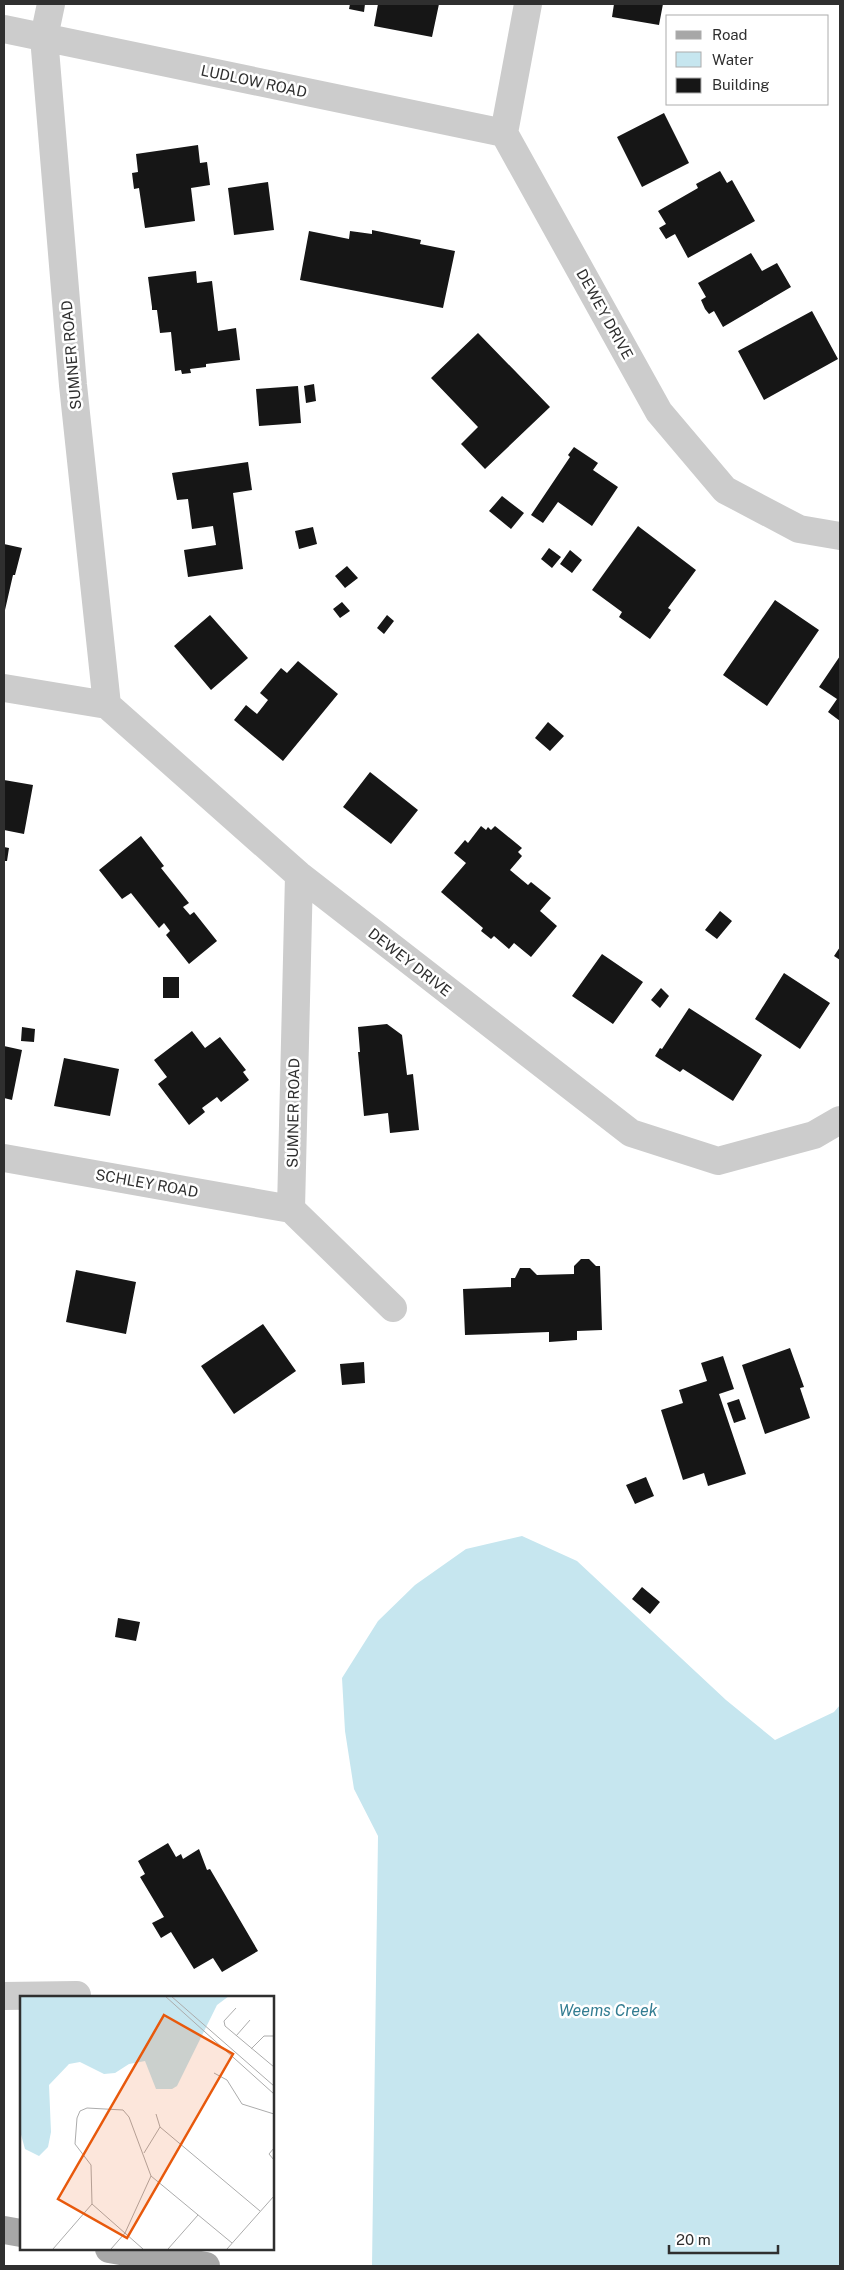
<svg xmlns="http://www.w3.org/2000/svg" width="844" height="2270" viewBox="0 0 844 2270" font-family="'Public Sans',sans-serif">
<rect width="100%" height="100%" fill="#fff"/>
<path fill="#c6e6ef" d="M522,1536L577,1561L726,1700L775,1740L834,1712L840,1705V2266H372L378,1836L354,1789L345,1731L342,1678L378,1621L415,1585L466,1549Z"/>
<path fill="#161616" d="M350,4H365L364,12L349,9Z
M378,4H439L432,37L374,26Z
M614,4H663L659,25L612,17Z
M664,113L689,163L642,187L617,137Z
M198,145L200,163L207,162L210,185L191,188L195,221L145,228L139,188L134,189L132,173L138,172L136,154Z
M720,171L727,183L732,180L755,221L688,258L675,234L666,239L659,228L666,224L658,211L698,188L696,184Z
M268,182L274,230L234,235L228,188Z
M372,230L421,240L420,244L455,251L443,308L300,280L309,231L349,239L350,231L372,234Z
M751,253L762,271L777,263L791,287L723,327L714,311L709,314L705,309L701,300L706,297L698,283Z
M196,271L197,283L212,281L218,331L236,328L240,360L206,364V367L190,369L191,373L182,374L181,370L175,371L171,332L160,333L157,310H152V307L148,277Z
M812,311L838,359L764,400L738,351Z
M478,333L550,407L485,469L461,444L478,427L431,378Z
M314,384L316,401L306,403L304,386Z
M298,386L301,423L259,426L256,389Z
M574,447L598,463L593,470L618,487L592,526L558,502L543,523L531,515L570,457L568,455Z
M248,462L252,490L233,493L243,569L188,577L184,550L216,545L213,526L192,529L188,499L177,500L172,473Z
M502,496L524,513L511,529L489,511Z
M638,526L696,570L668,608L671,610L650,639L619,617L622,612L592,590Z
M313,527L317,544L299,549L295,531Z
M4,544L22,548L15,575H13L5,610Z
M549,548L561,557L552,568L541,559Z
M570,550L582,560L572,573L560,564Z
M347,566L358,578L345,588L335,576Z
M775,600L819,630L767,706L723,675Z
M342,602L350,611L340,618L333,609Z
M210,615L248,658L211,690L174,646Z
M387,615L394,621L384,634L377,628Z
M840,656V721L828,712L837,699L819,687Z
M298,661L338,694L283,761L234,720L246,705L257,714L268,700L260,693L281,668L287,673Z
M548,722L564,736L550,751L535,738Z
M370,772L418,810L391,844L343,807Z
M4,780L33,785L24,834L4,830Z
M481,826L486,830L488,827L491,830L495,826L522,848L518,852L522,856L510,870L528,885L531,882L551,898L540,911L557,926L531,957L514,943L509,949L494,936L491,939L481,931L483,928L441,892L466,863L454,853L465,840L468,843Z
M141,836L164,866L161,868L189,903L183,907L190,915L194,912L217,941L189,964L166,935L170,931L164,923L159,928L131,893L122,899L99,870Z
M4,847L9,848L7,861H4Z
M720,911L732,921L717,939L705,930Z
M840,947V960L834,956Z
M602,954L643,982L613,1024L572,996Z
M784,973L830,1003L800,1049L755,1019Z
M163,977H179V998H163Z
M661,988L669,996L660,1008L651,1000Z
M689,1008L762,1055L733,1101L683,1069L680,1072L655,1056L660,1048L662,1049Z
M387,1024L402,1035L407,1075L413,1074L419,1130L390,1133L388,1113L364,1116L358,1052H360L358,1027Z
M22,1027L35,1029L34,1042L21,1041Z
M192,1031L205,1048L220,1037L246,1070L243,1072L249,1080L221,1102L217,1097L202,1108L205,1112L189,1125L158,1084L167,1077L154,1060Z
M4,1046L22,1050L12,1100L4,1098Z
M64,1058L119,1069L110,1116L54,1106Z
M581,1259H589L596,1266H600L602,1330L577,1331V1340L549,1342V1332L465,1335L463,1289L511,1287V1278H515L520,1268H530L537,1275L574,1274V1266Z
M76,1270L136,1282L126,1334L66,1322Z
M263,1324L296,1371L234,1414L201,1366Z
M790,1348L804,1387L800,1388L810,1418L765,1434L742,1365Z
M723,1356L734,1389L719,1394L746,1474L708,1486L704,1473L683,1480L661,1410L683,1403L679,1390L707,1381L701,1363Z
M364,1362L365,1383L342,1385L340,1364Z
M739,1399L746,1419L734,1423L727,1403Z
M646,1477L654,1496L635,1504L626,1485Z
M642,1587L660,1602L650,1614L632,1599Z
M118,1618L140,1622L136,1641L115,1637Z
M168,1843L176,1857L181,1854L183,1859L199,1849L207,1870L210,1869L258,1951L222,1972L213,1958L194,1969L171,1932L161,1938L152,1923L164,1917L140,1877L145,1874L138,1861Z"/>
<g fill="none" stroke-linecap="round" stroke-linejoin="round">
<path stroke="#ccc" stroke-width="28" d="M51,4L44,37L73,385L107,705
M528,4L504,133L659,412L725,490L799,529L840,536
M4,29L504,133
M4,688L107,705L299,875L631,1133L718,1161L814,1135L840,1120
M299,875L291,1209L393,1308
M4,1158L291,1209
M4,1996L77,1995"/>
<path stroke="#a7a7a7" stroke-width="28" d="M4,2230L21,2233
M109,2249L206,2266"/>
</g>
<g text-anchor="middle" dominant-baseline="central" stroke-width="5" stroke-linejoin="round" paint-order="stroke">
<g font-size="15" fill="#2f2f2f" stroke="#fff">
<text transform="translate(254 81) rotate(12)">LUDLOW ROAD</text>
<text transform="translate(605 314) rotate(61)">DEWEY DRIVE</text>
<text transform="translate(71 355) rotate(-95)">SUMNER ROAD</text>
<text transform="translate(410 962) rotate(38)">DEWEY DRIVE</text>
<text transform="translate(293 1113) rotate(-89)">SUMNER ROAD</text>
<text transform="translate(147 1183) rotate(10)">SCHLEY ROAD</text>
</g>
<g font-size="16" font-style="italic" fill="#337d92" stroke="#fff">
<text x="608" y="2010">Weems Creek</text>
</g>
</g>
<g transform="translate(20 1996)">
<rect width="254" height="254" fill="#fff"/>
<path d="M0,0H209L197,9L157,90L152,93H136L125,65L109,68L95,77L84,78L60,66L49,68L29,89L31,136L28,151L19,160L5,153L0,135Z" fill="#c6e6ef"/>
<path fill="none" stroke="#acacac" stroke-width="1" d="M145,0L254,98M151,0L254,90M216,12L204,25L205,30L254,71M216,40L230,24M231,53L244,40H254M194,77L207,84L222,108L254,118M140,131L240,215M254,152L249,158L254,164M124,157L140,131L136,118M72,208L123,253M33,253L72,208L71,169L55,148L57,122L60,115L67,112L103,114L109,121L131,180L212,247M91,253L105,237L131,180M148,253L178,219M207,253L254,200"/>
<path fill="#e8590c" fill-opacity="0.15" stroke="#e8590c" stroke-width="2.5" d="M144,19L213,58L107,242L38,203Z"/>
<rect width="254" height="254" fill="none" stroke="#2f2f2f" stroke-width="2.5"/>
</g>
<rect width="844" height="2270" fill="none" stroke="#2f2f2f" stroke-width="10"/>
<rect x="666" y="15" width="162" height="90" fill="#ffffff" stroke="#acacac"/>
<rect x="676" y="31" width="25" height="8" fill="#a7a7a7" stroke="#acacac"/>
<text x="712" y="40" font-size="15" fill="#2f2f2f">Road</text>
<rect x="676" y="52" width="25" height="15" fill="#c6e6ef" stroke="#acacac"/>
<text x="712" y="65" font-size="15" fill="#2f2f2f">Water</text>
<rect x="676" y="78" width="25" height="15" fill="#161616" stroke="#acacac"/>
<text x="712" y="90" font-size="15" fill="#2f2f2f">Building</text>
<path d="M669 2245v8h109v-8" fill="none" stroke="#2f2f2f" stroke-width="2.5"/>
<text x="676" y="2245" font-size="15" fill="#2f2f2f" stroke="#ffffff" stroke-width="4" paint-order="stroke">20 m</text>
</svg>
